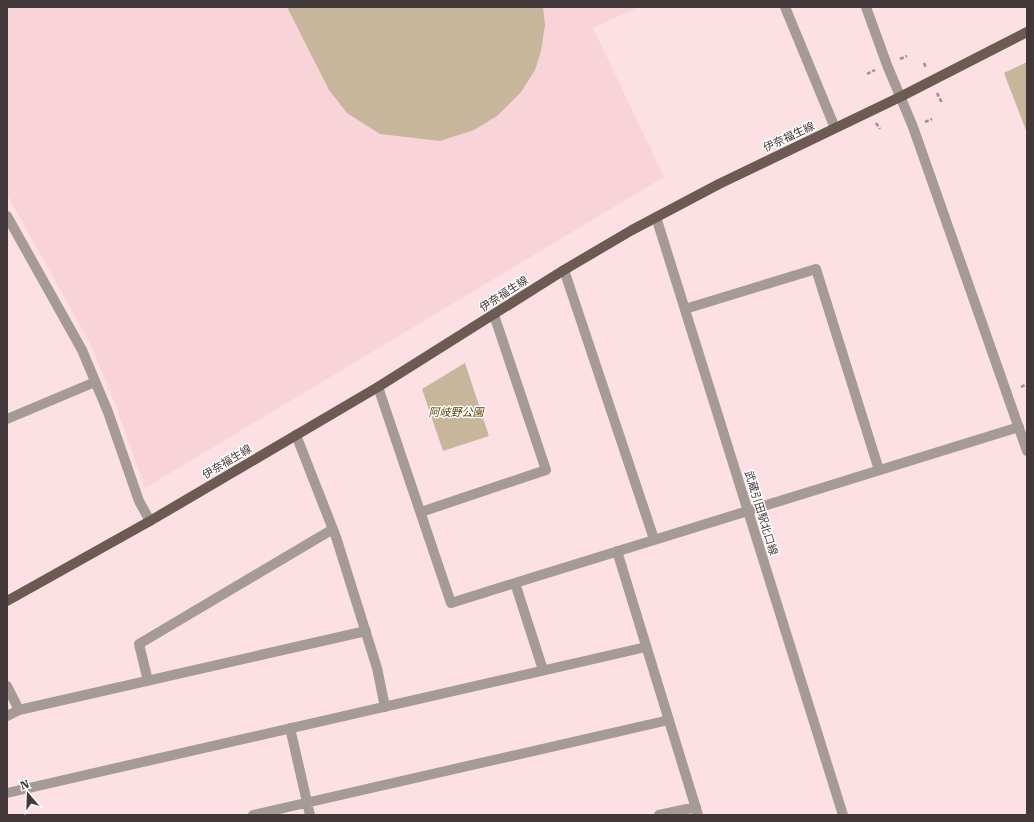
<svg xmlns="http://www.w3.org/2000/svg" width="1034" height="822" viewBox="0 0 1034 822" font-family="'Roboto Serif','Noto Sans JP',serif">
<rect width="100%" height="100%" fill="#fce0e3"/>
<path fill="#f8d3d8" d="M7,7H638L593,28L664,177L145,488L116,406L90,343L7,195Z"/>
<path fill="#c8b69c" d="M287,7H543L545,25L541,51L535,70L521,92L497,116L474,130L440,141L380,134L347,113L329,90Z
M1027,62V133L1004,73Z
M465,363L489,436L443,451L422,389Z"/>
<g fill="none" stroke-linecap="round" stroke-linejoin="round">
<path stroke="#a28e90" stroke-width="2.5" stroke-dasharray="4 2" stroke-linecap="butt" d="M900,59L907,56
M924,63L926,68
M867,74L875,70
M937,93L942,103
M925,122L932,119
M876,123L880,129
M1021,387L1027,384"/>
<path stroke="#a59a96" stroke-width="10" d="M785,7L835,128
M866,7L887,65L913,127L1027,451
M7,216L82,350L108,412L139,501L150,521
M656,217L843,815
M564,270L654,539
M685,309L816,269L879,470
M378,387L451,603L515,583
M7,419L95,382
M296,435L336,537L377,668L385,707
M421,512L546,470L494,315
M617,551L698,815
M543,670L515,583L1019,427
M148,681L139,644L333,529
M7,686L19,710
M7,716L19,710L366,631
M290,728L310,815
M7,793L646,647
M253,815L669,720
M659,815L696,807"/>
<path stroke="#6c5a53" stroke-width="10" d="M7,601L150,521L378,387L564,270L632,230L719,184L900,97L1027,32"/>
</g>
<g text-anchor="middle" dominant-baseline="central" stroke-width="3" stroke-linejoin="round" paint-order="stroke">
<g font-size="11" fill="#433839" stroke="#fff">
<text transform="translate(789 137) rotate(-25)">伊奈福生線</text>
<text transform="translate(504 294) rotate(-33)">伊奈福生線</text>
<text transform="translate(227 462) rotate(-31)">伊奈福生線</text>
<text transform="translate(761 513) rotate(73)">武蔵引田駅北口線</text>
</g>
<g font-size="11" font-style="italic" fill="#5e4007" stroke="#fff">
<text x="456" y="412">阿岐野公園</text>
</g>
</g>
<rect width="1034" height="822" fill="none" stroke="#433839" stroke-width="16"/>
<g transform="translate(28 794) rotate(341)" stroke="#ffffff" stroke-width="3" paint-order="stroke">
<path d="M0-3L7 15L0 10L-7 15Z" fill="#433839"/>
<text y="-6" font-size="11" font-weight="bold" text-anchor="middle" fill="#433839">N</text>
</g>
</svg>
